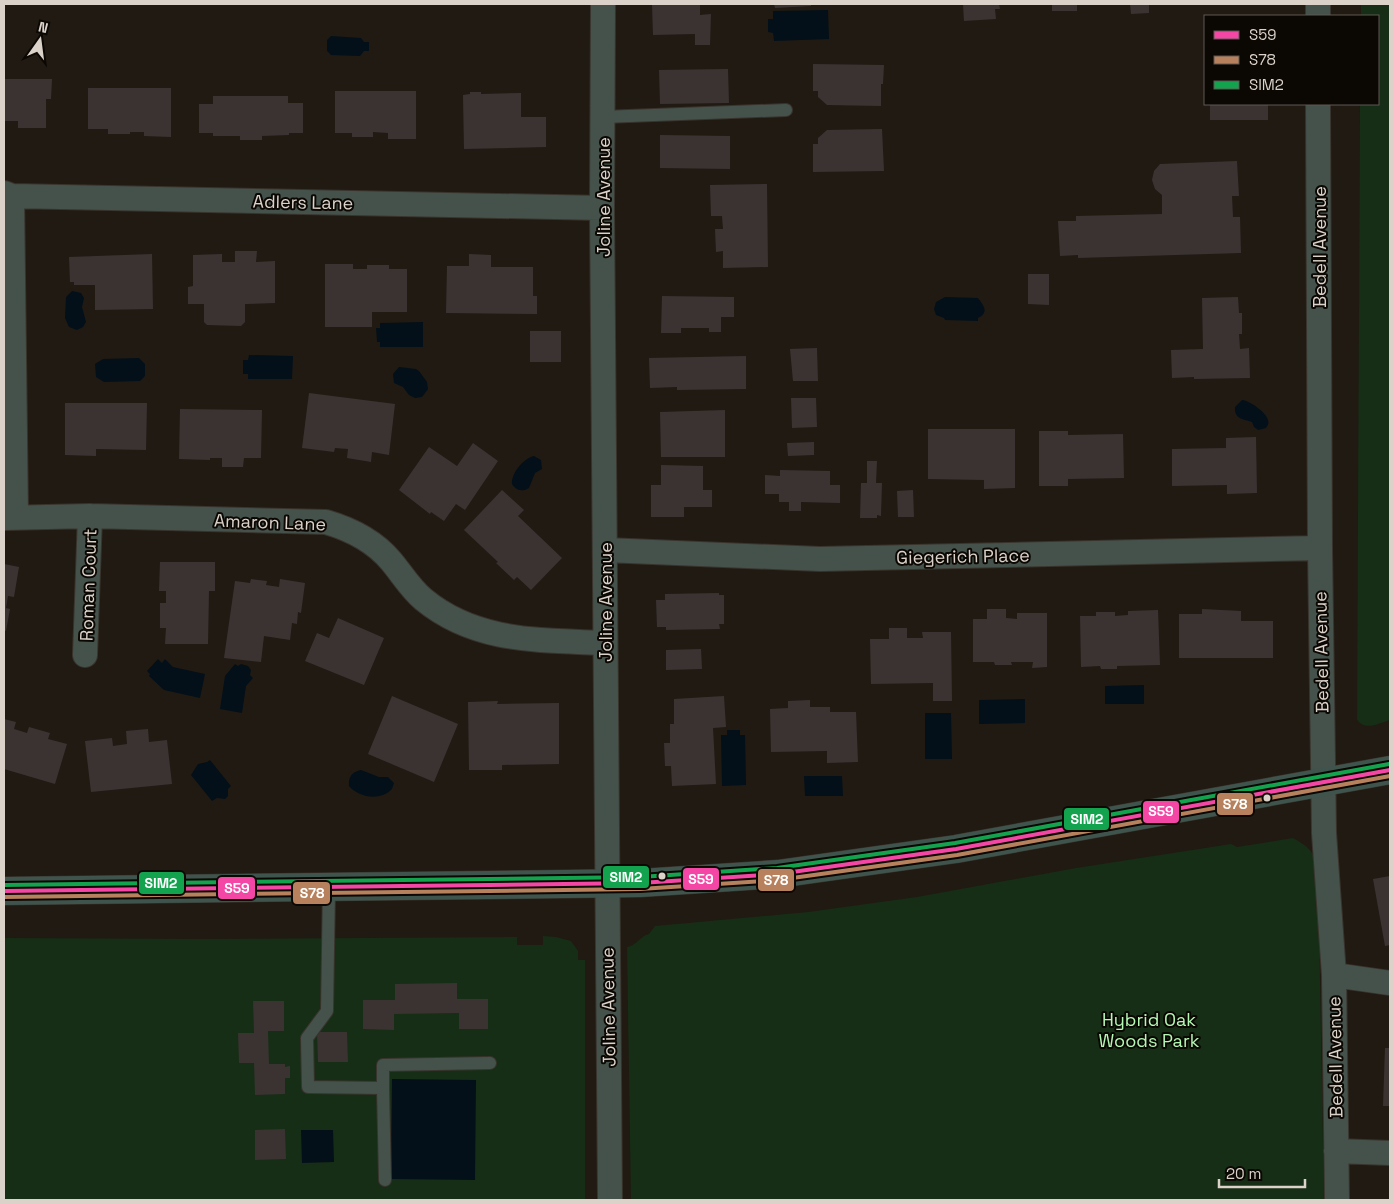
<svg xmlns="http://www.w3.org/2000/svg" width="1394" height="1204" viewBox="0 0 1394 1204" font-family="'Space Grotesk',sans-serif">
<rect width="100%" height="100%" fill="#211a12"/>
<path fill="#162e15" d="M1361,4H1390V720C1379,723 1364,732 1357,719L1360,104H1378V16H1361Z
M1293,838C1309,847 1315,852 1318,870L1324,1200H631L627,947C636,946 640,936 649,934L655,926L808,912L917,897L1076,868L1231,844L1237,847Z
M543,936L556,937L571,941L578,951V960H585V1200H4V938L197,939L517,937V945H543Z"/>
<path fill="#031019" d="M828,10L829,39L774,41L773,33L768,32V19H773V11Z
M331,36L361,38L364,42H369V51H364L360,56L331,55L327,51V40Z
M72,291L81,293L84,298L82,307L86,322L83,327L77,330L69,327L65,318L66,297Z
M945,297L978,298C983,305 990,312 978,318V321L945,320L944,318L936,315L934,309L936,302Z
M423,322V347H380V342H377L376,328H380V323Z
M249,355L293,356L292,379H248V374H243V360H248Z
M139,358L145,364V376L140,381L104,382L96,377L95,364L103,359Z
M399,367L416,369L419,371L427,382L428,389L422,397L415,398L409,395L403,387L394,383L393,374Z
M1242,400C1249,400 1267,413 1268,420C1269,424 1268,425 1266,428L1258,430L1254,427L1252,422C1243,419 1234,419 1235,407Z
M534,456L541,460L542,469L535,473L529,488C523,492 516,491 512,484C511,473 524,458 534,456Z
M158,659L162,663L165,659L173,667L205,674L200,698L164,690L149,676L150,674L147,671Z
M235,664L238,666L241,664L248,666L251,670L250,675L253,678L246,686L242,713L220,709L225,676Z
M1144,685V704H1105V686Z
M1025,699V723L979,724V700Z
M925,713H951L952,759H925Z
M727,730H740V735H745L746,785L722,786L721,735H727Z
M210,760L231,786L228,789V796L225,799L217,798L212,801L191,775L198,764L207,762Z
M361,770L379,777H388L394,783L392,789C381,801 359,798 349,786C348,777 352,772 361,770Z
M804,776H842L843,796H805Z
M392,1079L476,1080L475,1180L391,1179Z
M301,1130H333L334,1162L302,1163Z"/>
<path fill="#3a3332" d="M652,4H700V15L711,14L710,45H695V34L653,35Z
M774,4H811V6L775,8Z
M963,4H999L1000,9H995L996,19L964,21Z
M1052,4H1077V11H1052Z
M1130,4H1149V13L1131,14Z
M813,64L884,65L883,84H881V106L827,105L818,97V91H813Z
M728,69L729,103L660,104L659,70Z
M4,79H52L51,99H46V128H18V121H4Z
M88,88H171V137L144,136V132H130V134H108V129H88Z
M335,91H416V139H388V133L373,132V137H352V133H335Z
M470,92H481V94L521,93V117H546V147L464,149L463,95L470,94Z
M213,96H288V103H303V133H289V135L262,136V140H240V136H213V133H199V104H213Z
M1210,104H1268V120H1210Z
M882,129L884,171L813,172V144H818V138L827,130Z
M660,135L730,136V169L660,168Z
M1237,161L1239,196H1232L1233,217H1240L1241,253L1078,258V255L1060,256L1058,221H1076V216L1162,214V195L1155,189L1152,180L1154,171L1160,164Z
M767,184L768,267L723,268V251L716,252L715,229H723L722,216H711L710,185Z
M235,251H257L256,262L275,261V303L245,304V322L241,326L207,325L204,322V304H188V287L193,286V255L222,254V262H235Z
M152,254L153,309L95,310V285H74V282H70L69,257Z
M469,254L491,255V267H533V296H537V314L446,313L447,266H469Z
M325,264H353V269H367V265H389V269H407V312H372V327H325Z
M1028,274H1049V305L1028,304Z
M662,296L734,297V317H721V332H709V328H681V333H661Z
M1238,297L1239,313H1242V334H1239L1240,349L1249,348L1250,378L1194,379V377L1172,378L1171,350L1203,349L1202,298Z
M530,331H561V362H530Z
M817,348L818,381H793L790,349Z
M746,356V389L677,390V387L650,388L649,358Z
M309,393L395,404L389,455L372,452L371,462L347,458L348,449L335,448L334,452L302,448Z
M791,398H816L817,427L792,428Z
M65,403H147L146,450L96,449V456L65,455Z
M180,409L262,410L261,458H244L243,467H222V458H210V460L179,459Z
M725,410V457H661L660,412Z
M928,429H1015V488L984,489V480L928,479Z
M1039,431H1068V435L1123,434L1124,478L1068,479V486H1039Z
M1256,437L1257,493L1227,494V485L1172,486V449L1226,448V438Z
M814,442V455L788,456L787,443Z
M473,443L498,461L465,510L456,504L444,521L431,512L430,514L399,490L429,447L457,466Z
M867,461H877L876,483H882L881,516L877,515V518H860L861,483H867Z
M661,465L703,466V490H712V507H684V517H651V485H661Z
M780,470L830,471V485H840V503L801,502V511H789V502H779V494H765V475L780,476Z
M502,490L524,510L518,516L562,558L531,590L517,577L514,580L496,563L498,562L464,530Z
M913,490L914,517H898L897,491Z
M160,562H215V591H209L208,644H165L166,628H160V603H166V591H159Z
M4,564L19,567L14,597L8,596L6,608L10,609L6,631L4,630Z
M251,579L267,581L266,585L279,587L280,579L305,583L301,613L298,612L297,624L292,623L290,640L264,636L261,662L224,658L235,581L250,583Z
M719,593V595H724V624H719L720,629L666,630V627H657L656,600H665V594Z
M987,609H1006V618L1017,619V613H1047V667L1032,668L1033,662H1011L1012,665H995L994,662H973V619H987Z
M1202,609L1241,611V621H1273V658H1179V614H1202Z
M1158,610L1160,665L1117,666V669H1101L1100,666L1081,667L1080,616H1096V612H1115V616L1128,615V611Z
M338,618L384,638L364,685L305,661L317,633L329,638Z
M889,628H907V638H923L922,632H951L952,701H933V683L871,684L870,639H889Z
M701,649L702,669L666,670V650Z
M392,696L458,724L434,782L368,754Z
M724,696L726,727L713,728L716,784L672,786L671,766H665L664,743H670V724H674V699Z
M810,700V707H830V712H856L858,762L827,763V751L771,752L770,709L788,708V701Z
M498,701L497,704L559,703V764L502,765V770H469L468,702Z
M4,719L16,722L14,729L27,733L29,727L50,733L48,739L67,744L55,784L4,769Z
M148,729L149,742L167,740L172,784L91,792L85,741L112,738L113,746L127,744L126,731Z
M1390,876V945L1385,946L1373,879Z
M457,983V999H488V1029H459V1013L394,1014V1030L363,1029V1000H395V984Z
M253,1001H284V1031H268L269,1064H285V1067L290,1066V1078H285V1094L255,1095L254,1063H239L238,1033H254Z
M317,1032H347L348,1062H318Z
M1385,1048H1390V1106H1383Z
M285,1129L286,1159L255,1160V1130Z"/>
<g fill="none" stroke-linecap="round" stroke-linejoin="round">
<g stroke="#39342d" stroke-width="14">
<path id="lane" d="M603,117L786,110
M329,888L327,1011L307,1038L308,1087L383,1088L385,1180
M383,1088V1065L490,1063"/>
</g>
<g stroke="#39342d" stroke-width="26">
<path id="street" d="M603,4L602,208L610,1200
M1318,4V16
M1318,104L1320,548L1324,833L1334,975L1337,1200
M4,193L12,196L602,208
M12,196L16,517
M4,518L90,516L326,522C350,529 375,542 391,561C402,574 410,588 423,599C476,643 540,640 605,643
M606,550L820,559L1320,548
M85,655L90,516
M1334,975L1390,983
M1336,1151L1390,1153"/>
</g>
<g stroke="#39342d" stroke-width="29">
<path id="primary" d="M4,891L640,883L778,874L956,849L1390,770"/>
</g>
<use href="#lane" stroke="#45524c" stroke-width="12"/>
<use href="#street" stroke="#45524c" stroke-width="24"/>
<use href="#primary" stroke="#3f544d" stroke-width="28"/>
<g stroke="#0b0703" stroke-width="8">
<path id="bus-1" d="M4,891L640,883L778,874L956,849L1390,770"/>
</g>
<g stroke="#0b0703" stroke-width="8">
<path id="bus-2" d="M4,897L640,889L778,880L957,855L1390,776"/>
</g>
<g stroke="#0b0703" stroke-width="8">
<path id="bus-3" d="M4,885L640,877L777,868L955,843L1389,764"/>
</g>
<use href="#bus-1" stroke="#f346a5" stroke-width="4"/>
<use href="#bus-2" stroke="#b6815c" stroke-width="4"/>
<use href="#bus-3" stroke="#13a34e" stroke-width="4"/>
</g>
<g fill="#dbd3ca" stroke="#0b0703" stroke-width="2">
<circle cx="1267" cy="798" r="4.5"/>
<circle cx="662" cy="876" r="4.5"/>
</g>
<g text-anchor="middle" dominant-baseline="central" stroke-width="4" stroke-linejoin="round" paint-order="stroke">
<g font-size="18" fill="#dbd3ca" stroke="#0b0703">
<text transform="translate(603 197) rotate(-90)">Joline Avenue</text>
<text transform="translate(303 202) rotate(1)">Adlers Lane</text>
<text transform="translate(1319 247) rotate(-90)">Bedell Avenue</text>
<text transform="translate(270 522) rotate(2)">Amaron Lane</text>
<text transform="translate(963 556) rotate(-1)">Giegerich Place</text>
<text transform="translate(88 585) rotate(-88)">Roman Court</text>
<text transform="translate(605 602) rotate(-90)">Joline Avenue</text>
<text transform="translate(1321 652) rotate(-91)">Bedell Avenue</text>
<text transform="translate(608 1007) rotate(-91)">Joline Avenue</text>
<text transform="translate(1335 1057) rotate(-91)">Bedell Avenue</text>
</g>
<g font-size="18" fill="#b3f8b3" stroke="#0b0703">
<text x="1149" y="1019">Hybrid Oak<tspan x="1149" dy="21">Woods Park</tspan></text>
</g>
</g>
<g stroke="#0b0703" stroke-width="2">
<rect x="1216" y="792" width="38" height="24" rx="5" fill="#b6815c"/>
<rect x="1142" y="800" width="38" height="24" rx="5" fill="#f346a5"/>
<rect x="1063" y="807" width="47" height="24" rx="5" fill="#13a34e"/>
<rect x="602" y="865" width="48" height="24" rx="5" fill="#13a34e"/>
<rect x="682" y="867" width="38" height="24" rx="5" fill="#f346a5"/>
<rect x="757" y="868" width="38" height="24" rx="5" fill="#b6815c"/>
<rect x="138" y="871" width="47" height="24" rx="5" fill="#13a34e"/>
<rect x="217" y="876" width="39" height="24" rx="5" fill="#f346a5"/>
<rect x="292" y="881" width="39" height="24" rx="5" fill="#b6815c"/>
</g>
<g font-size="14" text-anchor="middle" font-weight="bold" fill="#fff">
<text x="1235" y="809">S78</text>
<text x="1161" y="816">S59</text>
<text x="1087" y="824">SIM2</text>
<text x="626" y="882">SIM2</text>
<text x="701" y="884">S59</text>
<text x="776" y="885">S78</text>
<text x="161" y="888">SIM2</text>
<text x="237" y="893">S59</text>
<text x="312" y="898">S78</text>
</g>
<rect width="1394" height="1204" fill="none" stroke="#dbd3ca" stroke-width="10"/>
<rect x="1204" y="15" width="175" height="90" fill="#0b0703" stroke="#5e5953"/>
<rect x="1214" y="31" width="25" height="8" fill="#f346a5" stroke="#5e5953"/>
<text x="1249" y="40" font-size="15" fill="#dbd3ca">S59</text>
<rect x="1214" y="56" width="25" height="8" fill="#b6815c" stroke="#5e5953"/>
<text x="1249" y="65" font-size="15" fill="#dbd3ca">S78</text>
<rect x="1214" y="81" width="25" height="8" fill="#13a34e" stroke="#5e5953"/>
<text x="1249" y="90" font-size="15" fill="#dbd3ca">SIM2</text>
<g transform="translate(40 40) rotate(14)" stroke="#0b0703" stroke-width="4" paint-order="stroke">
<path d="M0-4L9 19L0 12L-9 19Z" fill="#dbd3ca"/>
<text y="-8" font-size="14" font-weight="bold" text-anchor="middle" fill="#dbd3ca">N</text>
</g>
<path d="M1219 1179v8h86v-8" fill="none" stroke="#dbd3ca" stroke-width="2.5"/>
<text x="1226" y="1179" font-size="15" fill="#dbd3ca" stroke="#0b0703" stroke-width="4" paint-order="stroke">20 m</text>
</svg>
